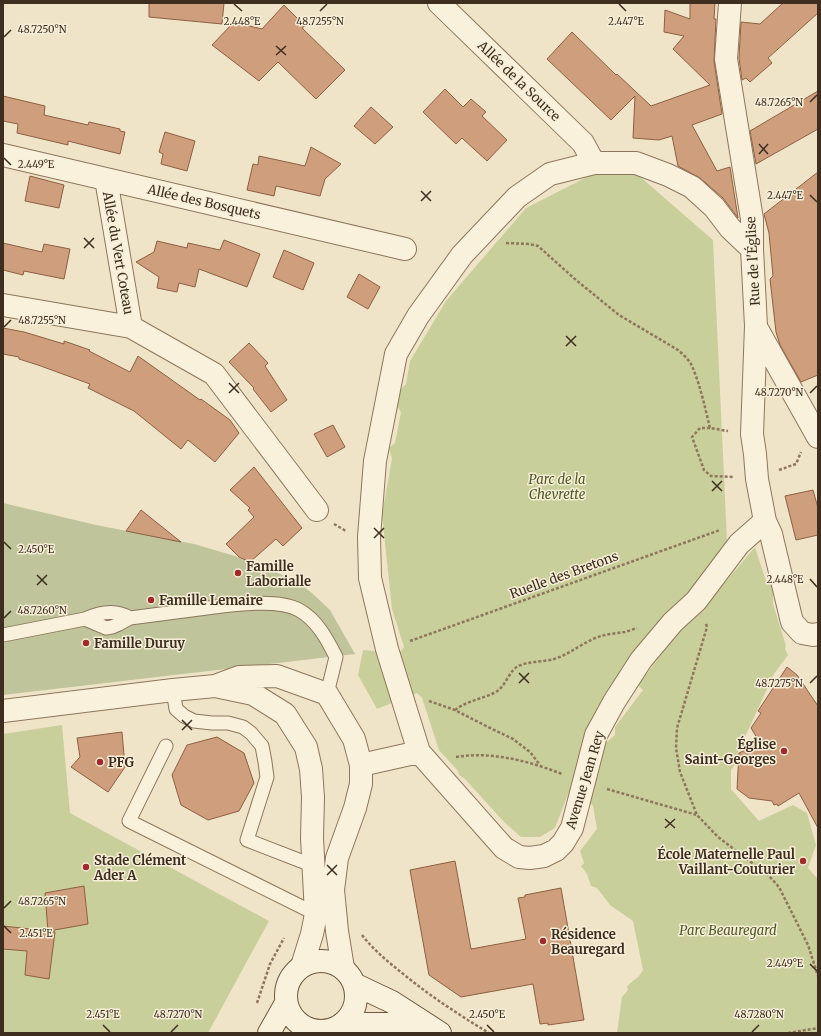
<svg xmlns="http://www.w3.org/2000/svg" width="821" height="1036" viewBox="0 0 821 1036" font-family="Merriweather,serif">
<rect width="100%" height="100%" fill="#f0e4c8"/>
<path fill="#c9cf9b" d="M597,172L637,174L713,240L727,541L648,645L595,724L555,828L540,837H521L504,822L465,779L459,775L458,771L439,750L422,698L417,693L377,709L358,675L363,650L399,653L404,647L392,609L382,515L392,459L389,448L395,443L401,412L392,398L406,384L410,361L446,301L526,208Z
M755,547L767,584H773V604L786,646L785,649L788,655L774,674L738,752L739,759L731,770V789L759,821L793,805L807,813L816,845L808,868L818,879V1033H617L622,997L628,990L627,986L639,976L643,970L633,921L610,905L597,888L591,886L587,874L581,866L584,863L580,851L597,829L593,806L575,789L600,748L615,735V727L643,690L638,685L680,630L701,611Z
M62,725L70,813L269,921L208,1033H3V734Z"/>
<path fill="#bfc49a" d="M3,503L96,525L194,544L235,556L295,580L312,593L330,610L355,654L3,695Z"/>
<path fill="#cf9f7d" stroke="#8d5f41" d="M149,3H224L222,24L149,17Z
M690,3H715L714,19H716L714,61L722,114L692,125L717,171L730,167L738,218L723,198L700,178L678,166L672,136L659,140L633,138L635,96L611,120L547,59L572,32L616,75L617,74L651,106L710,85L673,49L684,36L664,32L665,10L690,19Z
M783,3H818V13L768,58L772,63L750,82L746,78L742,80L739,58L741,22L760,24Z
M284,5L305,26L302,28L345,70L316,99L278,62L259,81L212,45L234,22L262,29Z
M445,89L463,107L471,99L486,112L482,116L507,140L487,161L462,138L456,144L423,112Z
M818,91V129L756,164L750,131Z
M3,96L45,106L44,115L88,125L89,122L120,129V131L125,132L120,154L68,141V145L17,133L18,124L3,121Z
M371,107L393,127L375,144L354,126Z
M165,132L195,141L187,171L161,164L163,154L159,152Z
M311,147L341,164L325,179L320,196L276,186L274,196L247,190L253,164L258,165L259,156L305,166Z
M818,172V375L801,382L780,345L776,332L770,279L773,276L769,233L764,214Z
M30,176L64,185L59,208L25,201Z
M224,240L260,254L247,287L199,269L195,287L179,283L177,292L157,288L159,277L136,262L154,252L157,241L187,248L188,243L220,250Z
M3,243L42,252L44,244L70,249L64,279L24,271L23,275L3,270Z
M284,250L314,263L303,290L273,277Z
M359,274L380,287L368,309L347,297Z
M3,328L24,332L64,344V341L90,350L89,351L130,372L138,356L200,400L201,399L230,420L239,433L215,462L188,440L181,449L134,411L88,388L90,384L38,365L19,359V357L3,354Z
M249,343L268,363L265,366L287,400L271,412L253,389L254,388L229,362Z
M333,425L345,447L327,457L314,434Z
M254,467L302,528L283,546L276,539L250,562L239,557L226,544L254,517L248,510L250,508L230,490Z
M813,490L818,508V535L796,540L785,496Z
M141,510L181,542L126,531Z
M787,667L797,675L818,706V828L799,793L778,806L777,804L774,805L772,801L749,798L737,789L739,753L760,743L751,728L761,713L758,711Z
M122,732L125,767L108,792L71,767L80,757L77,738Z
M217,737L244,753L254,783L239,811L208,820L181,805L172,775L187,745Z
M455,861L471,949L526,939L518,898L525,897V895L561,888L584,1020L548,1025V1023L540,1024L533,984L461,997L429,975L410,870Z
M84,886L88,924L49,931L55,932L49,979L25,975L27,951L3,949V926L48,931L45,893Z"/>
<g fill="none" stroke-linecap="round" stroke-linejoin="round">
<g stroke="#8d765c" stroke-width="15">
<path id="service" d="M85,619C100,612 116,609 130,618
M3,635L85,619L106,628L112,627L119,624L130,618C153,615 176,612 199,609C225,606 276,597 299,610C317,620 327,639 336,657L327,694
M173,690L176,709L184,716L194,721L212,723H228L243,727L251,733L262,746L265,762L267,777L247,840L314,866
M166,746L129,821L316,914"/>
</g>
<g stroke="#8d765c" stroke-width="24">
<path id="minor" d="M439,3L583,143L594,163
M730,3L726,59L752,219V249L756,326L752,434L755,454L757,479L765,521L771,534L792,622L802,633L813,635L818,634
M3,155L405,249
M106,179L131,327
M752,249L730,228L714,207L692,187L668,175L636,163H594L550,174L517,197L462,255L418,316L396,354L375,461L369,537L370,578L387,649L419,752L504,848L519,857L530,858L544,856L556,850L563,843L572,828L596,735L614,702L641,660L673,622L696,601L739,544L765,521
M3,305L131,327L214,374L317,510
M756,327L818,437
M361,765L419,752"/>
</g>
<g stroke="#8d765c" stroke-width="24">
<path id="tertiary" d="M215,686L253,694L285,714L306,747L311,769L313,797L312,838L316,914L312,934L302,966
M3,711L173,690L215,686L239,677L277,676L327,694L354,739L361,765V784L355,808L337,858L333,890L337,931L343,968"/>
</g>
<g stroke="#6f573f" stroke-width="24">
<path id="secondary" d="M286 996a35 35 0 1 1 70 0a35 35 0 1 1-70 0Z
M354,984L392,1002L440,1033
M343,1024H386L429,1029
M269,1033L286,1003"/>
</g>
<path stroke="#8d765c" stroke-width="2.5" stroke-dasharray="3 2" stroke-linecap="butt" d="M506,243L529,244L538,246L576,280L619,315L678,350C683,354 688,359 691,364C700,383 705,408 710,428L728,431
M710,428H700L692,437L704,470L711,476L734,477
M779,470L796,464L801,452
M334,524L346,531
M706,624L707,627L677,728L676,748L680,772L697,815L718,837L768,875L779,887L808,945L818,976
M410,641L720,530
M429,701L455,710L486,726L513,739L530,752L540,765
M455,710C467,701 481,699 494,693C507,687 508,669 521,665C531,661 544,662 554,659C571,654 584,641 601,636C608,634 617,633 625,632C629,631 633,629 637,628
M456,757C491,751 529,761 562,774
M607,789L697,815
M362,935C375,952 391,964 407,977C433,998 461,1016 489,1033
M257,1003L270,964L284,938
M788,1033L818,1028"/>
<use href="#service" stroke="#faf1dc" stroke-width="13"/>
<use href="#minor" stroke="#faf1dc" stroke-width="22"/>
<use href="#tertiary" stroke="#faf1dc" stroke-width="22"/>
<use href="#secondary" stroke="#faf1dc" stroke-width="22"/>
</g>
<path fill="none" stroke="#3d2e20" stroke-width="1.5" d="M234,4L242,11M619,4L626,11M320,11L327,4M4,37L11,30M276,46L286,55M276,55L286,46M810,102L817,95M759,144L768,154M759,154L768,144M4,158L11,165M421,191L431,201M810,195L817,202M421,201L431,191M84,238L94,248M84,248L94,238M4,327L11,320M566,336L576,346M566,346L576,336M229,383L239,393M229,393L239,383M810,393L817,386M712,481L722,491M712,491L722,481M374,528L384,538M374,538L384,528M4,542L11,549M37,575L47,585M810,579L817,587M37,585L47,575M4,618L11,611M519,673L529,683M519,683L529,673M810,683L817,676M182,720L192,730M182,730L192,720M665,819L675,828M665,828L675,819M327,865L337,875M327,875L337,865M4,908L11,901M4,926L11,933M810,964L817,971M103,1025L110,1032M487,1025L494,1032M171,1032L178,1025M752,1032L759,1025"/>
<g fill="#9e2a2b" stroke="#f7eed8" stroke-width="1.5">
<circle cx="238" cy="573" r="4"/>
<circle cx="151" cy="600" r="4"/>
<circle cx="86" cy="643" r="4"/>
<circle cx="784" cy="751" r="4"/>
<circle cx="100" cy="762" r="4"/>
<circle cx="803" cy="861" r="4"/>
<circle cx="86" cy="867" r="4"/>
<circle cx="543" cy="941" r="4"/>
</g>
<g text-anchor="middle" dominant-baseline="central" stroke-width="3" stroke-linejoin="round" paint-order="stroke">
<g font-size="13" fill="#3d2e20" stroke="#f7eed8">
<text transform="translate(519 81) rotate(44)">Allée de la Source</text>
<text transform="translate(204 202) rotate(13)">Allée des Bosquets</text>
<text transform="translate(118 253) rotate(80)">Allée du Vert Coteau</text>
<text transform="translate(753 261) rotate(-93)">Rue de l'Église</text>
<text transform="translate(564 575) rotate(-20)">Ruelle des Bretons</text>
<text transform="translate(585 780) rotate(-73)">Avenue Jean Rey</text>
</g>
<g font-size="13" font-style="italic" fill="#4d5a26" stroke="#f7eed8">
<text x="557" y="479">Parc de la<tspan x="557" dy="15">Chevrette</tspan></text>
<text x="728" y="930">Parc Beauregard</text>
</g>
<g font-size="13" font-weight="bold" fill="#3d2e20" stroke="#f7eed8" text-anchor="start">
<text x="246" y="566">Famille<tspan x="246" dy="15">Laborialle</tspan></text>
<text x="159" y="600">Famille Lemaire</text>
<text x="94" y="643">Famille Duruy</text>
<text x="776" y="744" text-anchor="end">Église<tspan x="776" dy="15">Saint-Georges</tspan></text>
<text x="108" y="762">PFG</text>
<text x="795" y="854" text-anchor="end">École Maternelle Paul<tspan x="795" dy="15">Vaillant-Couturier</tspan></text>
<text x="94" y="860">Stade Clément<tspan x="94" dy="15">Ader A</tspan></text>
<text x="551" y="934">Résidence<tspan x="551" dy="15">Beauregard</tspan></text>
</g>
</g>
<g font-size="10" text-anchor="middle" fill="#3d2e20" stroke="#f7eed8" stroke-width="3" stroke-linejoin="round" paint-order="stroke">
<text x="242" y="25">2.448°E</text>
<text x="320" y="25">48.7255°N</text>
<text x="626" y="25">2.447°E</text>
<text x="42" y="33">48.7250°N</text>
<text x="779" y="106">48.7265°N</text>
<text x="36" y="168">2.449°E</text>
<text x="785" y="199">2.447°E</text>
<text x="42" y="324">48.7255°N</text>
<text x="779" y="396">48.7270°N</text>
<text x="36" y="553">2.450°E</text>
<text x="785" y="583">2.448°E</text>
<text x="42" y="614">48.7260°N</text>
<text x="779" y="687">48.7275°N</text>
<text x="42" y="905">48.7265°N</text>
<text x="36" y="937">2.451°E</text>
<text x="785" y="967">2.449°E</text>
<text x="103" y="1018">2.451°E</text>
<text x="178" y="1018">48.7270°N</text>
<text x="487" y="1018">2.450°E</text>
<text x="759" y="1018">48.7280°N</text>
</g>
<rect width="821" height="1036" fill="none" stroke="#3d2e20" stroke-width="8"/>
</svg>
